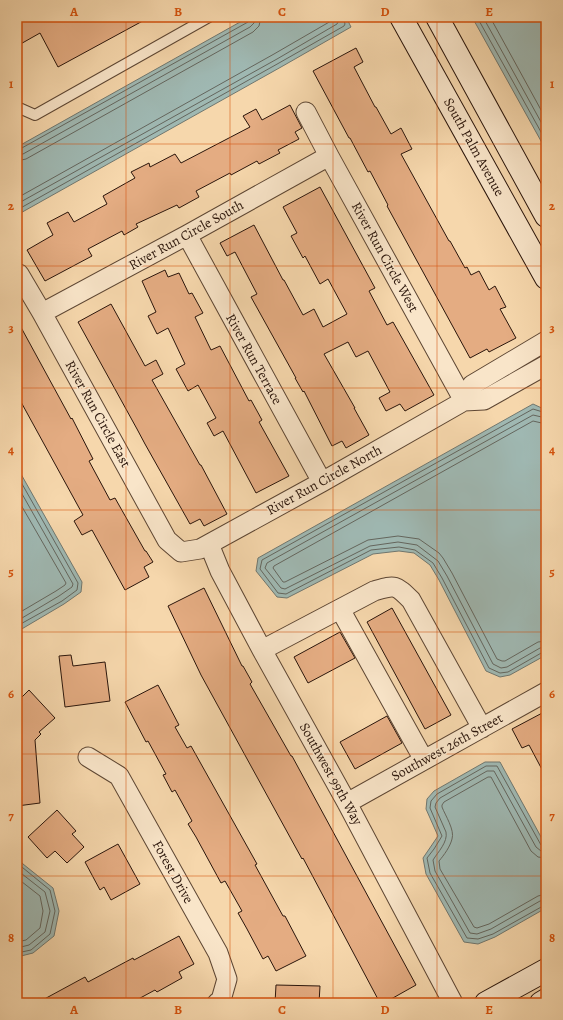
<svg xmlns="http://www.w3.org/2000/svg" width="563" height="1020" viewBox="0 0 563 1020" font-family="Alegreya,serif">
<rect width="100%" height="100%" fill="#f6d7ac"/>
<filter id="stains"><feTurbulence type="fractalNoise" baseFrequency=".005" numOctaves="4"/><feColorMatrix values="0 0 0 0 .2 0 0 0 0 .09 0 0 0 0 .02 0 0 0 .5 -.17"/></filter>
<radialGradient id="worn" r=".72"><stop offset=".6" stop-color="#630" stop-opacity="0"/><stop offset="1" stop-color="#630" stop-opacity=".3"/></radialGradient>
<path fill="#9fb8b2" stroke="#70776f" d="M249,17H346L351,27L281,67L17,215V147Z
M472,17H546V150Z
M533,404L546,410V655L510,675L500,677L486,671L439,580L430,565L414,553L399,551L373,554L287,598L277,597L256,571L258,558Z
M17,467L82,582L81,592L64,604L20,630H17Z
M485,762H500L546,846V908L495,937L478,944L464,942L426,874L423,858L438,836L426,809L427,799L434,791Z
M17,857L23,864L53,888L59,911L54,936L33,953L17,957Z"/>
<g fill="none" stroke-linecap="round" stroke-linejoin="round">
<path stroke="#64665e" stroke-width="1" d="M477,17L546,141
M483,17L546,131
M490,17L546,119
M17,150L20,149L248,22L250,20V17
M17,155L23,154L250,27L254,23L255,17
M17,161L26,159L253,32L259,26L261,17
M17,198L274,54L331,21V17
M17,204L277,59L337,24L338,22V17
M17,210L279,63L344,26L345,24L343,17
M546,413L533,409L262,560L260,569L278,593L286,594L371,550L399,547L415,550L433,563L442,578L489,668L500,673L508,672L543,652H546
M546,418L533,415L267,563L265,568L281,588L285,589L370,546L398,542L417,545L438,561L447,576L493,664L501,668L507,667L540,648L546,647
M546,424L533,421L274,566L273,568L283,582H285L368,540L398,536L419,539L439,553L443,558L452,573L497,659L502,661H505L538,642L546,641
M17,475L78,583L77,590L62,601L17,626
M17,485L73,584L72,587L59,596L17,621
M17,498L66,583L65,585L56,591L17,614
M546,847H543L541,845L497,766H486L437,794L431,801L430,808L442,836L434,849L427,858L430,873L467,938L478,939L493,934L543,906L546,905
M546,852L541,851L536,847L494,771H487L440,798L436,803L435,807L446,832C448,842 438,852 433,860L435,871L470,933L477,934L491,929L540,901L546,900
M546,858L538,857L531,851L491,777H488L444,802L442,805V807C445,815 455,830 452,839C450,847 444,855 439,861L440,869L474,927L477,928L489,924L538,896L546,894
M17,863L50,890L55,911L50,934L31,950L17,953
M17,870L45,892L50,911L45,932L29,945L17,948
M17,878L40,896L43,911L40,928L26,940L17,942"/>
</g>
<path fill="#e4ac82" stroke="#2a150b" d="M17,17H150L58,67L40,33L17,46Z
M356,48L363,62L354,67L375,107H376L391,134L401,128L412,149L401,154L449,241H450L465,268L467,267L471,275L479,271L489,290L495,286L506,307L500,309L516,338L489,352L487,349L470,358L387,206L388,205L370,171L368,172L350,138H349L313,71Z
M290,105L302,128L295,132L299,139L278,150L280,153L259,164L257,161L231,175L230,173L196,191L199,197L179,208L177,205L136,224L138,227L124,235L122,231L88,249L92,256L45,281L27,250L53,235L47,223L68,212L74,222L107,204L103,196L135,178L131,172L149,163L150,167L175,154L181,163L250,127L243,116L256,109L262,120Z
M320,187L375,288L369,291L387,325L393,322L434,395L405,411L400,404L386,411L379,398L390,392L368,351L356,357L348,342L324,354L355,408H354L369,435L346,448L342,441L332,446L304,391L303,392L295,378H296L251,297L257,294L235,252L227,256L220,243L254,225L283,280H284L303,315L314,309L323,327L347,314L328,279L320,284L305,256L303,258L291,236L297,233L283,207Z
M165,270L168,277L179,273L189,294L192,293L203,313L195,317L211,350L220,346L249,401L251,400L262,420L259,422L289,476L256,493L223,431L214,436L207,423L216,418L198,385L188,391L176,369L185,364L168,328L157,334L148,316L156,312L142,281Z
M111,304L145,366L156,360L163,374L152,380L200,465H201L227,514L204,526L200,519L190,524L145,444L137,429L78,322Z
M17,320L71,419L72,418L93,459L89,461L110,500L115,498L145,551H146L153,562L144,567L149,577L125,590L92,530L82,535L74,521L83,515L21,402L17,405Z
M204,588L242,666H243L252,682L250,684L291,756H292L416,985L384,1003H380L303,858L302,859L201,675L168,606Z
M392,608L451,715L425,729L367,622Z
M340,632L355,658L308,683L294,657Z
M71,655L73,666L105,662L110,701L65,707L59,656Z
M158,685L179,725L175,727L187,748L191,746L257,864L255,865L283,916H285L306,956L276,971L268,956L263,959L247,929L238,913L242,911L225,881L221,883L196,837L188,824L192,821L175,790L172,792L163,775L166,774L148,741L146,742L125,702Z
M29,690L55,718L39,732L41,734L35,740L40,803L17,806V702Z
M546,711V777L529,745L522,748L512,729Z
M387,716L402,743L355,769L340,742Z
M57,810L76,831L72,834L84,847L67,863L55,851L47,858L28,837Z
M118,844L140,884L111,900L104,887L100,890L85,862Z
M179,936L194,964L179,972L182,978L157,992L155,990L131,1003H37L85,977L88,982L133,958L134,960Z
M276,985L320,986L319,1003H275Z"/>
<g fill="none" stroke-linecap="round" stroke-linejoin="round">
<g stroke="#5d4633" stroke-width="12">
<path id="lane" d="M17,107L35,115L209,17"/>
</g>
<g stroke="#5d4633" stroke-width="21">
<path id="street" d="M306,112L329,156L464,401
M187,235L322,482
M19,274L42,313L167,540L181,552L200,549L322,482L464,401L484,400L546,365
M42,313L187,235L329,156
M464,401L472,385L546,341
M209,544L220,571L262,650L347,803L453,1003
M340,609L424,760
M262,650L374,591C395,585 395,584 411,600L482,728
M88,757L119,776L218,953L227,979L221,1000L217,1003
M347,803L546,692"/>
</g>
<g stroke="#2a150b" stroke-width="24">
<path id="secondary" d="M401,17L546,278
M437,17L546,216
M486,1003L546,970
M541,1003L546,1000"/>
</g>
<use href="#lane" stroke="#f9e5c9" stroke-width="10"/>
<use href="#street" stroke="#f9e5c9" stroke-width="19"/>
<use href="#secondary" stroke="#f9e5c9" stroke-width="22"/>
</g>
<path fill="none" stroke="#d5520c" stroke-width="1" stroke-opacity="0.55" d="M126,17V1003M230,17V1003M333,17V1003M437,17V1003M17,144H546M17,266H546M17,388H546M17,510H546M17,632H546M17,754H546M17,876H546"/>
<g text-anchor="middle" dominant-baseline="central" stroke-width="3" stroke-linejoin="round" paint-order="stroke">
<g font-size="14" fill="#2a150b" stroke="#f9e5c9">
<text transform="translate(474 147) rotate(61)">South Palm Avenue</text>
<text transform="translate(186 235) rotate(-29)">River Run Circle South</text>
<text transform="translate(385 257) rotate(61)">River Run Circle West</text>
<text transform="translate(254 359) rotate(61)">River Run Terrace</text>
<text transform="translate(98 414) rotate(61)">River Run Circle East</text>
<text transform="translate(324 480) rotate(-29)">River Run Circle North</text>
<text transform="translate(447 747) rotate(-29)">Southwest 26th Street</text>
<text transform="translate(331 774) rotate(61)">Southwest 99th Way</text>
<text transform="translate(173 872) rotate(61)">Forest Drive</text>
</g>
</g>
<rect width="563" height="1020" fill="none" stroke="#f6d7ac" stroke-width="44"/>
<rect x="22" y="22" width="519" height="976" fill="none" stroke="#d5520c" stroke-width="1.5"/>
<g font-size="13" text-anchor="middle" font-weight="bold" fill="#d5520c">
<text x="74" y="16">A</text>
<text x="178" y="16">B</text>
<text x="282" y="16">C</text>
<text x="385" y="16">D</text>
<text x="489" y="16">E</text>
<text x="11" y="88">1</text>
<text x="552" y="88">1</text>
<text x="11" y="210">2</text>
<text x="552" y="210">2</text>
<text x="11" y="332">3</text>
<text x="552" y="332">3</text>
<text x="11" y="454">4</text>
<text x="552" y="454">4</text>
<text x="11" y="576">5</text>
<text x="552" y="576">5</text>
<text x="11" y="698">6</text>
<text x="552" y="698">6</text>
<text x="11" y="820">7</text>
<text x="552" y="820">7</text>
<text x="11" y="942">8</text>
<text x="552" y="942">8</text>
<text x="74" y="1014">A</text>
<text x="178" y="1014">B</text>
<text x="282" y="1014">C</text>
<text x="385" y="1014">D</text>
<text x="489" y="1014">E</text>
</g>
<rect width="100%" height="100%" filter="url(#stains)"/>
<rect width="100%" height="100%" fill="url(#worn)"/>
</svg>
